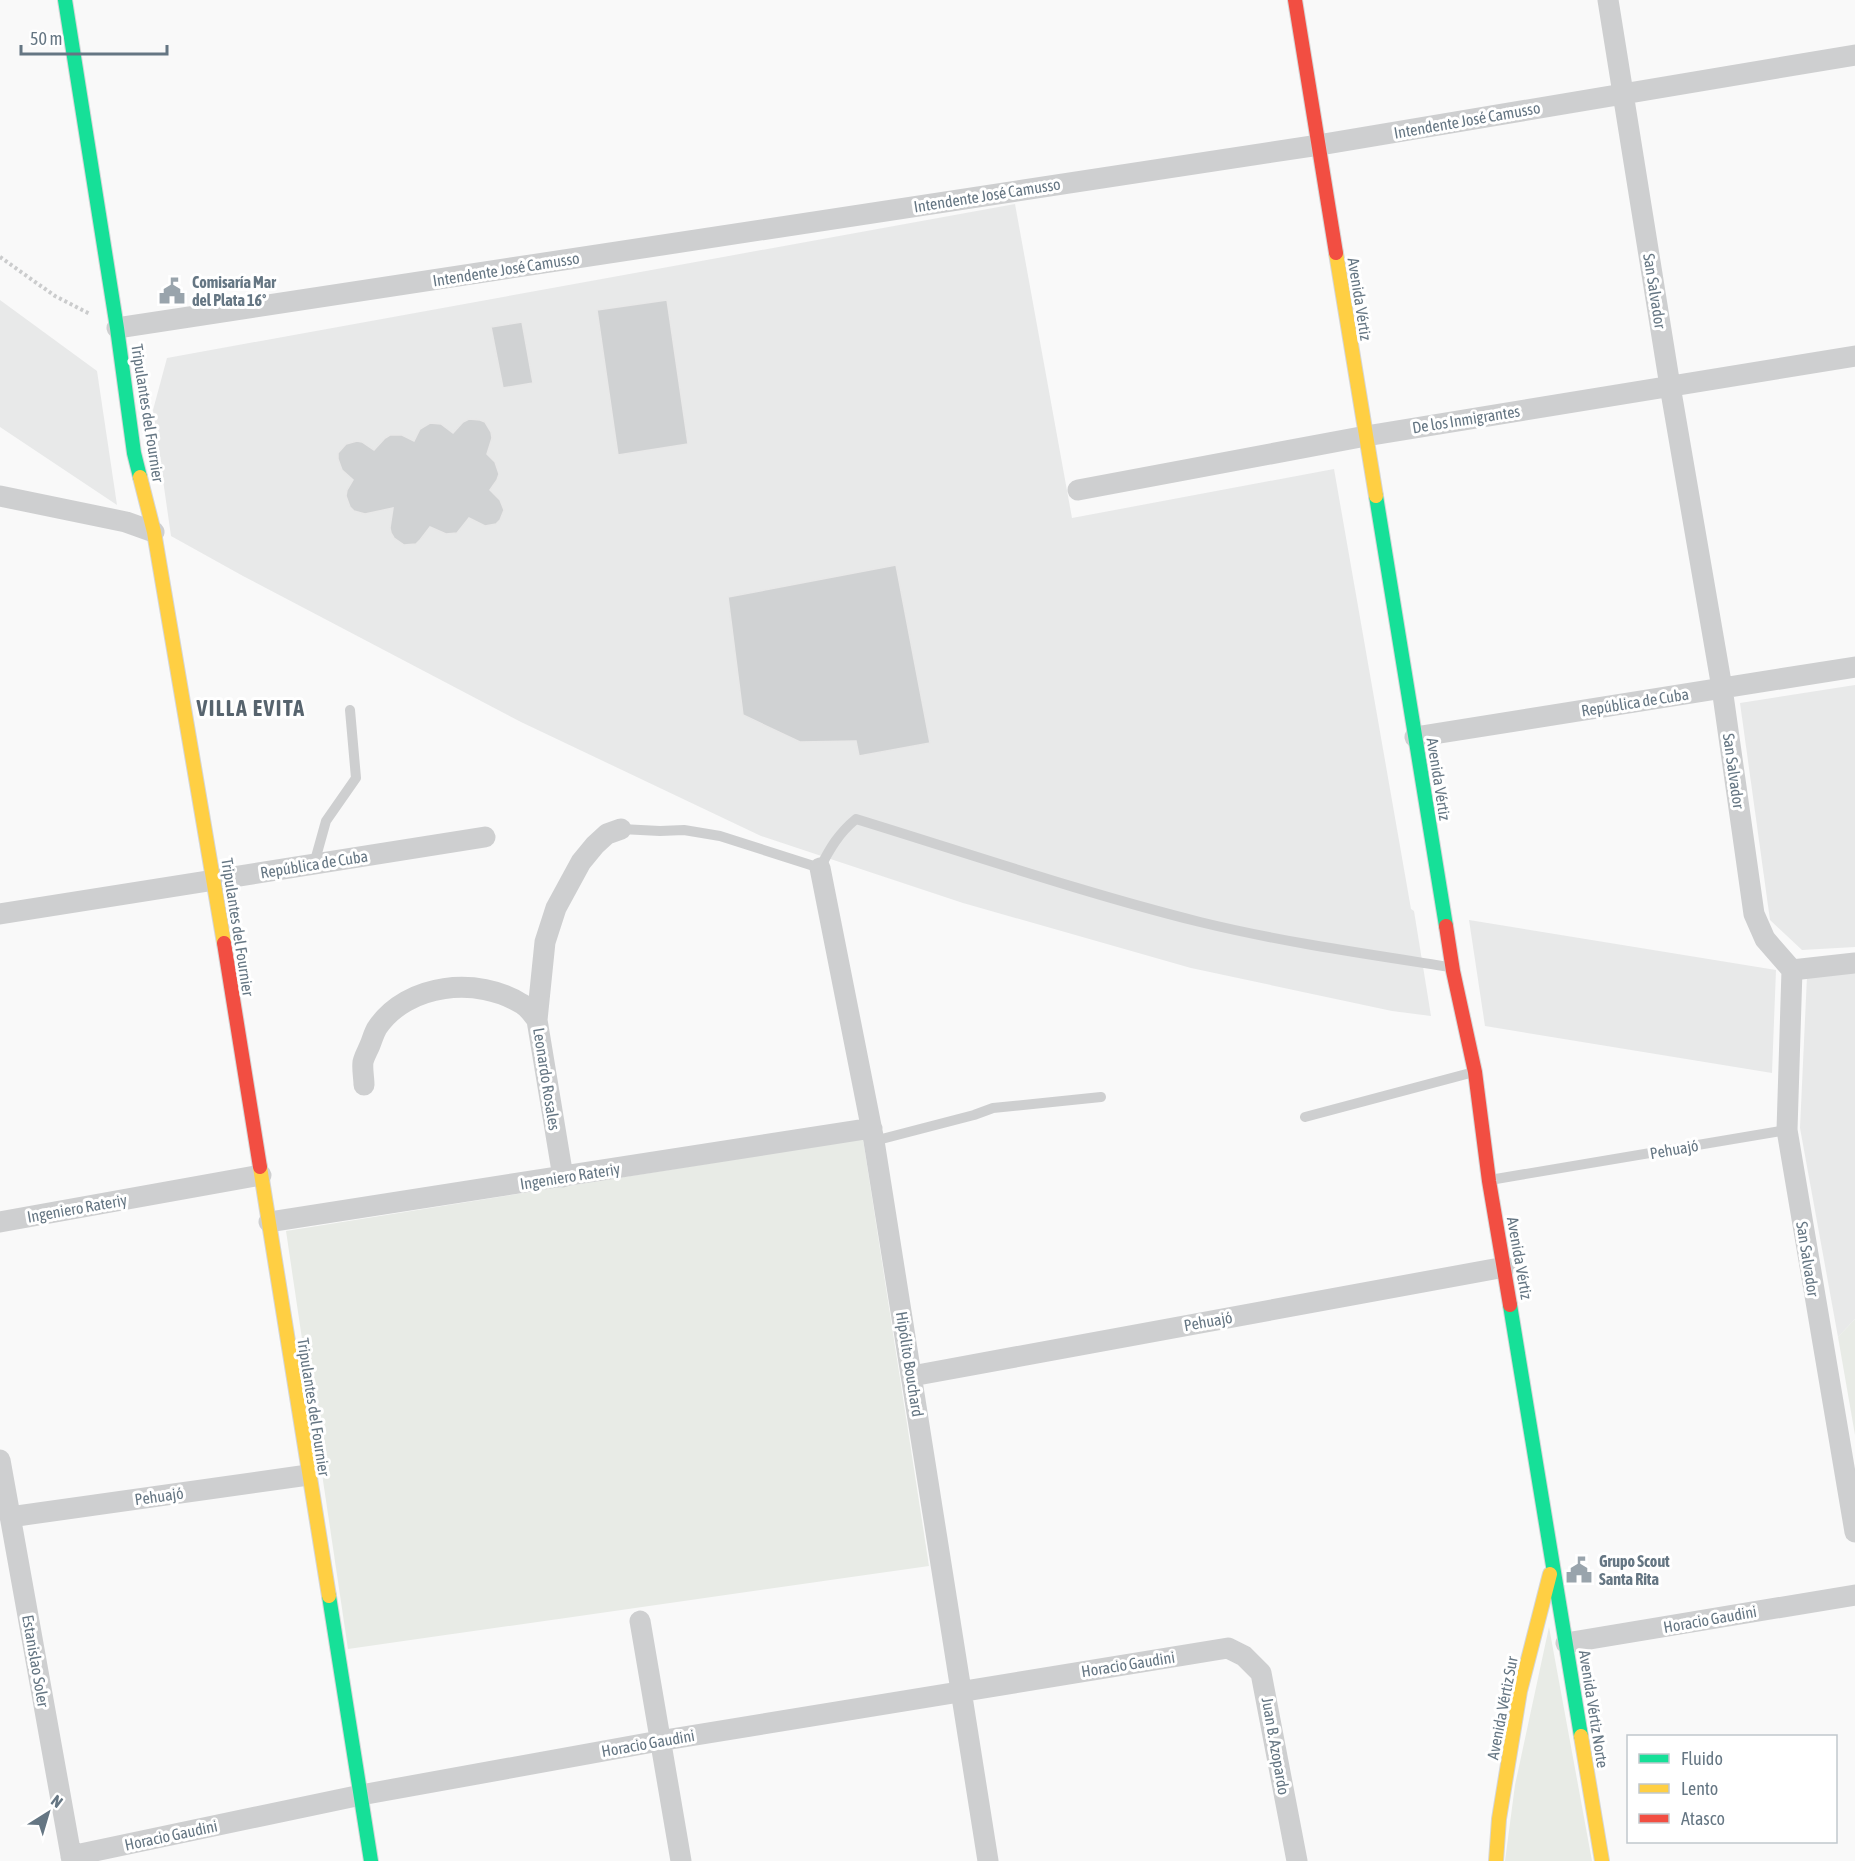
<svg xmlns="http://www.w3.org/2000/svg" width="1855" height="1861" viewBox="0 0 1855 1861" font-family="'Asap Condensed',sans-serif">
<rect width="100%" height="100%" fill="#f9f9f9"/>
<path fill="#e8e9e9" d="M1015,204L1072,518L1334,469L1411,909L1414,911L1431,1016L1392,1011L1191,968L963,903L761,836L521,722L243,576L171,536L153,410L167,358Z
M0,300L97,371L117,505L0,427Z
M1855,685V947L1802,950L1770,920L1740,703Z
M1469,920L1776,970L1772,1073L1485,1026Z
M1855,972V1319L1838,1337L1800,1128L1807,976Z"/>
<path fill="#e8ebe6" d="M863,1139L929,1566L348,1649L286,1231Z
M1855,1319V1435L1838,1337Z
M1549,1627L1592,1861H1505L1515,1785Z"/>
<path fill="#d0d2d3" stroke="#e8e8e8" stroke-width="1.5" d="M667,300L688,444L618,455L597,310Z
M522,322L533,383L503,388L491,327Z
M469,419L480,420L485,422L491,432L492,438L487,454L495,462L499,474L497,480L490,490L500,500L504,510L500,520L496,524L485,526L469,518L457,533L446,534L430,527L420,540L416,544L404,545L394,538L391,533L390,528L393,508L365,514L354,511L350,507L346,496L347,490L353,480L342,470L338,459V453L346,444L357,441L362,442L374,450L385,438L390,435H402L414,441L420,429L430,423L441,424L453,433L463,422Z
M896,565L930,743L859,756L856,741L800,742L743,715L728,597Z"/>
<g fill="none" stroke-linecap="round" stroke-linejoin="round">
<g stroke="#d5d6d7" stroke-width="16">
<path id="fast" d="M65,0L117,328L134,453L140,477
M1376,496L1446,926
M1510,1305L1581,1736
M329,1596L371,1861"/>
</g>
<g stroke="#d5d6d7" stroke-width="16">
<path id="slow" d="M1336,253L1376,496
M140,477L154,532L224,943
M260,1167L329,1596
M1581,1736L1602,1861
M1496,1861L1499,1819L1520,1691L1550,1574"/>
</g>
<g stroke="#d5d6d7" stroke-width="16">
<path id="jam" d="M1295,0L1336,253
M1446,926L1453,971L1475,1072L1489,1181L1510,1305
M224,943L260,1167"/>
</g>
<path stroke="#cbcccd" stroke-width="4" stroke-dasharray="3 3" stroke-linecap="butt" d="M0,257L55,296L90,314"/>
<path stroke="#cecfd0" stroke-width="10" d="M621,829L660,831L684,830L720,836L820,868C830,848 839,833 856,819C970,854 1084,893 1200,922C1282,942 1366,954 1450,967
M314,864L326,821L356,778L350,710
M1305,1117L1474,1072
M874,1141L974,1115L993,1108L1101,1097
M1490,1180L1787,1130"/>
<path stroke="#cecfd0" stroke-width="21" d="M1608,0L1670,386L1722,688L1754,914L1765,939L1792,970L1787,1130L1855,1532
M117,328L1319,145L1855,55
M1078,490L1366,436L1855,356
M0,496L126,522L154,532
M1415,737L1855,667
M820,868L874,1141L988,1861
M0,914L485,837
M1792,970L1855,963
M364,1085C364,1078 362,1069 363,1062C364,1057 368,1050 370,1045C372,1040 374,1033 377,1028C407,983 478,976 522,1004C528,1007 533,1015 537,1020
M563,1177L537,1020L545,942L556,908L581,862L595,845L607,834L621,829
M0,1222L261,1175
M269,1222L872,1128
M912,1376L1505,1267
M0,1460L72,1861
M10,1517L308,1475
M640,1621L681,1861
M1566,1643L1855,1595
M71,1856L361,1795L659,1741L1228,1648L1244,1656L1261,1673L1297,1861"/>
<use href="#fast" stroke="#16e098" stroke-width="14"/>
<use href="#slow" stroke="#ffcf43" stroke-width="14"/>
<use href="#jam" stroke="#f24e42" stroke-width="14"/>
</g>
<defs>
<g id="civic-bare" transform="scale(2.07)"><path d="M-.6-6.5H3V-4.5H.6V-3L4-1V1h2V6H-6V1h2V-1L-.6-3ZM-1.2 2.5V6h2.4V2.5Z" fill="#99a4ac" stroke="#fff" stroke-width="2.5" paint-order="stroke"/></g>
</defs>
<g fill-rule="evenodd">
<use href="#civic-bare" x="172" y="291"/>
<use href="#civic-bare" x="1579" y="1570"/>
</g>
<g text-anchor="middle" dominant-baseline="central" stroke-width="6" stroke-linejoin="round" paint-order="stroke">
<g font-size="16" fill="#657683" stroke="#fff">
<text transform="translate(1467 120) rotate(-10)">Intendente José Camusso</text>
<text transform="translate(987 195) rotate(-9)">Intendente José Camusso</text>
<text transform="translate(506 269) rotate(-9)">Intendente José Camusso</text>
<text transform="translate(1655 291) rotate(81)">San Salvador</text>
<text transform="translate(1360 299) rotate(81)">Avenida Vértiz</text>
<text transform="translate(148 413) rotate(81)">Tripulantes del Fournier</text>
<text transform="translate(1466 419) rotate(-9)">De los Inmigrantes</text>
<text transform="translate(1635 702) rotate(-9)">República de Cuba</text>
<text transform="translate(1734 771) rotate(82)">San Salvador</text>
<text transform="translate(1439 779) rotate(81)">Avenida Vértiz</text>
<text transform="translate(314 864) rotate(-9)">República de Cuba</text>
<text transform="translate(238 927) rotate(81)">Tripulantes del Fournier</text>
<text transform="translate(547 1079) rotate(81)">Leonardo Rosales</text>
<text transform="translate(1674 1149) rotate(-10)">Pehuajó</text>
<text transform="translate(570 1176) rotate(-9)">Ingeniero Rateriy</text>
<text transform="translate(77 1208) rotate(-10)">Ingeniero Rateriy</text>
<text transform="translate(1520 1258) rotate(80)">Avenida Vértiz</text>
<text transform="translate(1808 1259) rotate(81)">San Salvador</text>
<text transform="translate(1208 1321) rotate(-10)">Pehuajó</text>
<text transform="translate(910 1364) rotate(81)">Hipólito Bouchard</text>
<text transform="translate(314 1407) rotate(81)">Tripulantes del Fournier</text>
<text transform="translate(159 1496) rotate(-8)">Pehuajó</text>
<text transform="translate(1710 1619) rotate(-10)">Horacio Gaudini</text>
<text transform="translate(36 1661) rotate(80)">Estanislao Soler</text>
<text transform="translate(1128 1664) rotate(-9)">Horacio Gaudini</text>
<text transform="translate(1502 1708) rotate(-79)">Avenida Vértiz Sur</text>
<text transform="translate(1594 1709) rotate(81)">Avenida Vértiz Norte</text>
<text transform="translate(648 1743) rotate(-10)">Horacio Gaudini</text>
<text transform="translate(1276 1746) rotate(80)">Juan B. Azopardo</text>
<text transform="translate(171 1835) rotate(-12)">Horacio Gaudini</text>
</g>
<g font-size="16" font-weight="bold" fill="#657683" stroke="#fff" text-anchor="start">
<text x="192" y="282">Comisaría Mar<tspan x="192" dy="18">del Plata 16°</tspan></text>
<text x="1599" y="1561">Grupo Scout<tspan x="1599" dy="18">Santa Rita</tspan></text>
</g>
<g font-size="22" font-weight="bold" letter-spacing="1.5" fill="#57646e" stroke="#fff">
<text x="251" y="708">VILLA EVITA</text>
</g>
</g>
<rect x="1627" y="1735" width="210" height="108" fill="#ffffff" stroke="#c1c8cd" stroke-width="1.5"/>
<rect x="1639" y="1754" width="30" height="9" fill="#16e098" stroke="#c1c8cd" stroke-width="1.5"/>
<text x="1681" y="1765" font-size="18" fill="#657683">Fluido</text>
<rect x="1639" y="1784" width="30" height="9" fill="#ffcf43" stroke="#c1c8cd" stroke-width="1.5"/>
<text x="1681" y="1795" font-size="18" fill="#657683">Lento</text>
<rect x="1639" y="1814" width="30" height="9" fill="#f24e42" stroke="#c1c8cd" stroke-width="1.5"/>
<text x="1681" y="1825" font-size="18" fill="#657683">Atasco</text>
<g transform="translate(48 1813) rotate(37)" stroke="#ffffff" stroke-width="4.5" paint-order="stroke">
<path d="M0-4.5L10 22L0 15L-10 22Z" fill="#657683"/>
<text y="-9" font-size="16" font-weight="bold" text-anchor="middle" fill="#657683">N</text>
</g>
<path d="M21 45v9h146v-9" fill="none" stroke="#657683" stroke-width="3"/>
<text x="30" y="45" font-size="18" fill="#657683" stroke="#ffffff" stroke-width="4.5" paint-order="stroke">50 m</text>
</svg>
